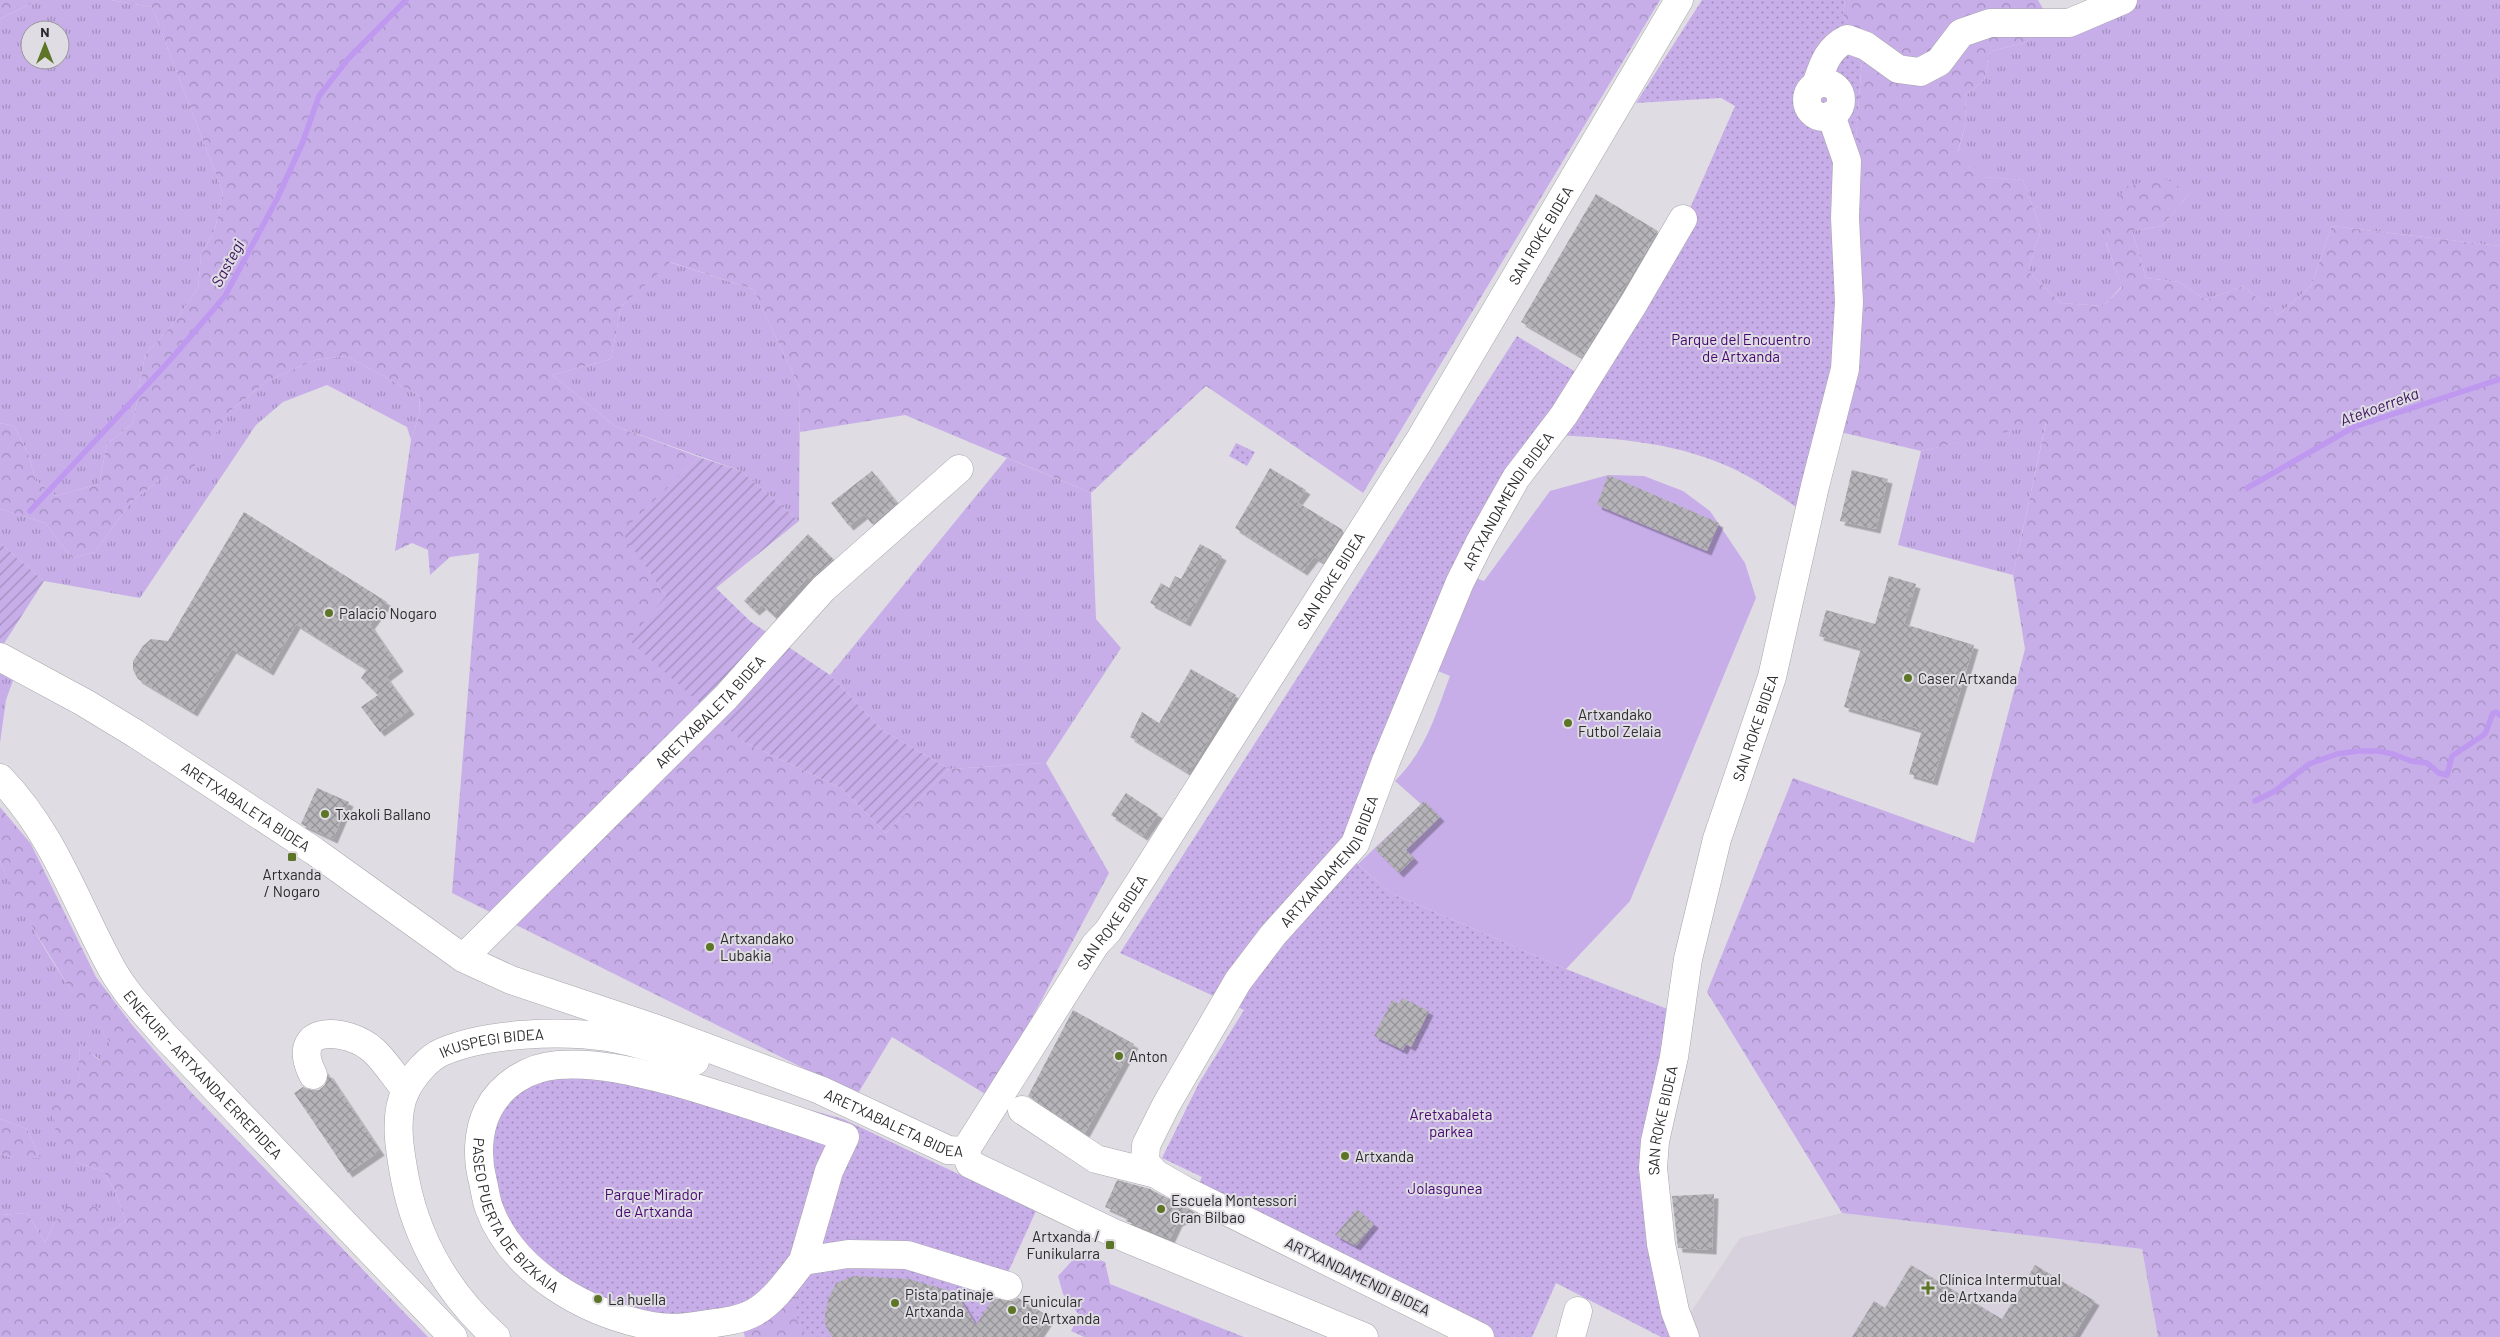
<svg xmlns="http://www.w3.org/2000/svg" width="2500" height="1337" viewBox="0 0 2500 1337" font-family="Barlow,sans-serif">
<defs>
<pattern id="grass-tufts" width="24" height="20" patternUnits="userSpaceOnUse" patternTransform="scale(1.25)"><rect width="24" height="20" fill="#c7aee9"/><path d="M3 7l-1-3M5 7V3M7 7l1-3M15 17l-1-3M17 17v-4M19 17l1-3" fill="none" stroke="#a28ebd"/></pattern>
<pattern id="forest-crowns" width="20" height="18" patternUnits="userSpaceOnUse" patternTransform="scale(1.25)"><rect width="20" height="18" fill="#c7aee9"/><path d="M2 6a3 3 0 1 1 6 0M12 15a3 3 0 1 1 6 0" fill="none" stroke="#a28ebd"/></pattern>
<pattern id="park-dots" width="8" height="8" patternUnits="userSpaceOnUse" patternTransform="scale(1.25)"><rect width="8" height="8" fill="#c7aee9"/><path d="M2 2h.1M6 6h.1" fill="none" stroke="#a28ebd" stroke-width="1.8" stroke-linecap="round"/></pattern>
<pattern id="garden-furrows" width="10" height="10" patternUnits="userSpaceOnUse" patternTransform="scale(1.25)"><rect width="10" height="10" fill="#c7aee9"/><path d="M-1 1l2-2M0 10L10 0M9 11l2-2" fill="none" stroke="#a28ebd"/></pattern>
<pattern id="building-cross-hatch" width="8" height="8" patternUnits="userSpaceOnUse" patternTransform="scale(1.25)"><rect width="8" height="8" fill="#b6b4b9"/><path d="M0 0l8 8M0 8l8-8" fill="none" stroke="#949397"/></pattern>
<filter id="shadow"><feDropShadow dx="4.5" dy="4.5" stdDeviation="0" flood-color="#0004"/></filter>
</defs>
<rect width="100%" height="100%" fill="#dfdde3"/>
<path fill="#d6d1dd" d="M1842,1213L2142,1249L2158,1337H1688L1681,1327L1740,1238Z"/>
<path fill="url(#grass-tufts)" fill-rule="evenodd" d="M38,0H111L152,7L223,193L215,229L201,256L198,288L174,323L145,355L133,423L107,444L99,484L56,496L36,481L28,453L14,426L0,423V19ZM30,30H60V60H30Z
M2137,0H2500V246L2332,226L2311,286L2278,315L2243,286L2206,300L2179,282L2146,278L2132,231L2162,226L2190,193L2106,243L2122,286L2103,306L2061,303L2028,271L2041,229L2023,180L1983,177L1958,152L1966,123L1965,96L1984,80L1991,51L2024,43L2051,23Z
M669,262L753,289L800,388L799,521L741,471L615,426L552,375L611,359L621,307Z
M346,356L420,396L419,416L411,440L407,427L327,385L283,402L256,425L140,598L44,581L0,543V509L45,523L72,558L95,552L131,502L162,478L185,480L230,411L267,381L315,360Z
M2046,422L2013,575L1898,545L1921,451Z
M1007,458L1091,493L1096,619L1121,648L1046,763L949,769L882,730L830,675Z
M0,669L15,675L6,700L0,743Z
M0,861C27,924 67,990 111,1043L100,1060L80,1044L75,1162L103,1171L115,1191L126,1221L108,1233L55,1222L45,1242L27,1213L0,1215V1153L12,1158H40L27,1129L0,1119Z"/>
<path fill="url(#forest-crowns)" d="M0,0H38L0,19Z
M111,0H1660L1363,493L1206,386L1091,493L905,415L800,432V388L753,289L670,262L621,307L611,359L552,375L615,426L699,457L623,532L666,596L742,741L841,788L886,833L949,769L1046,763L1109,873L990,1097L892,1037L857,1095L452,893L479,553L450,557L430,575L428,550L412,543L395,551L411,440L419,416L420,396L346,356L315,360L267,381L230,411L185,481L162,478L131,502L95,552L72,558L45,523L0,509V423L14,426L28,453L36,481L56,496L99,484L107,444L133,423L145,355L174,323L198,288L201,256L215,229L223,193L152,7Z
M1845,0H2038L2051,23L2024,43L1991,51L1984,80L1965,96L1966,123L1958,151L1984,177L2023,180L2041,229L2028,271L2061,303L2103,306L2122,287L2106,242V222L2125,187L2162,177L2190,193L2162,226L2132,231L2146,278L2179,282L2206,300L2243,286L2278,315L2311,286L2332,226L2500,246V1337H2158L2142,1249L1842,1213L1707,992L1793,778L1974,843L2025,649L2013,575L2046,423L1921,451L1840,432L1854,254L1856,137L1862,59L1861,37L1843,17Z
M0,807L31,844L96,977L132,1025L188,1089L428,1337H0V1215L27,1213L45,1242L55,1222L73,1200L103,1209L108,1233L126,1221L115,1191L103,1171L75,1162L57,1138L51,1103L78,1082L80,1043L99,1060L111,1043L81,1007L19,905L0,861Z
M0,1119L27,1129L40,1158H12L0,1153Z
M1080,1252L1105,1262L1110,1284L1244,1337H1084L1071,1331L1079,1315L1063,1294L1058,1276Z
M800,1286L808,1337H745L742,1327Z"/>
<path fill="url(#park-dots)" d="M1702,0H1845L1843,17L1861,37L1862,59L1856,137L1854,254L1818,522C1792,505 1766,485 1738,471C1678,442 1622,439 1557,435L1687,215L1735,106L1721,98L1636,103Z
M1517,336L1579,374L1341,849L1389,892L1566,969L1670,1010L1646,1174L1672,1337H1661L1556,1283L1532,1337H1468L1190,1203L1202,1177L1162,1158L1199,1083L1244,1010L1120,953Z
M1236,443L1255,452L1247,466L1229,456Z
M624,1058L843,1119L1036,1211L1005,1279L973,1337H808C796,1321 791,1306 799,1287L655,1335L500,1242L485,1097Z"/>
<path fill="url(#garden-furrows)" d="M699,457L741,471L799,521L716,588L750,621L830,675L882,730L949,769L886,833L841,788L742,741L629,640L666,596L622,532Z
M0,543L44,581L3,645L0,644Z"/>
<path fill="#c7aee9" d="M1608,475L1644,476L1683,491L1710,511L1745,563L1756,598L1630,901L1566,969L1389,892L1358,864L1421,804L1395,781C1426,750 1435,716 1450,676L1438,671L1473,577L1484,581L1550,491Z"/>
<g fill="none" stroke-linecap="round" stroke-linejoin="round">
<path stroke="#bf98f0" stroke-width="5.5" d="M2247,488L2354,427L2500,379
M30,511L172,358L225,296L277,199L302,144L319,96L348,59L406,0
M2255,801L2275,791L2309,764L2337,754L2358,751H2379L2393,754L2411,761L2427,763L2439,773L2447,775L2452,756L2485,734L2493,713L2496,712L2500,715"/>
</g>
<path fill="url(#building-cross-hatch)" filter="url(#shadow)" d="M1596,194L1658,231L1582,357L1521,322Z
M1270,468L1306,490L1297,502L1343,530L1324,562L1314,557L1303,571L1235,528Z
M1852,470L1888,479L1876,529L1840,521Z
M872,471L897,503L872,524L864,514L849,526L831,503Z
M1608,475L1719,523L1707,551L1597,505Z
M244,512L387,602L370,625L399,667L386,677L410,710L380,732L361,707L378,695L361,678L367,669L296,624L269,671L232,649L193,712L138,679L133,670V661L143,646L151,639L168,641Z
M808,534L833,559L811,579L808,577L773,615L762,605L755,611L744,601Z
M1200,544L1222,556L1186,622L1150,603L1161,583L1169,588L1175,576L1181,579Z
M1889,576L1916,584L1904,624L1974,645L1933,781L1909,774L1922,730L1844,707L1861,648L1819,636L1826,610L1875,624Z
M1191,669L1236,695L1189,773L1130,737L1142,712L1159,723Z
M317,788L349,802L333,839L301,824Z
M1126,793L1158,814L1143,836L1111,815Z
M1424,801L1440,817L1406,850L1414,858L1399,873L1375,849Z
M1402,998L1429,1011L1411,1047L1406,1044L1403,1050L1374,1036L1392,1000L1399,1004Z
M1073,1010L1134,1044L1085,1133L1028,1096Z
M328,1073L380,1151L348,1173L294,1093L303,1087L311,1090H319L325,1085Z
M1117,1180L1150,1189L1196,1213L1178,1222L1170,1239L1126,1221L1128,1217L1105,1207Z
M1714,1194L1712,1250L1678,1248L1672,1196Z
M1357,1209L1374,1224L1356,1246L1335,1235Z
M1911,1265L2002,1319L2035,1265L2095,1301L2073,1337H1852L1874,1301L1885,1308Z
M854,1276L909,1279L950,1291L960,1299L976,1325L993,1298L1011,1301L1018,1298L1050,1317L1037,1337H832L825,1324V1313L829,1297L836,1283Z"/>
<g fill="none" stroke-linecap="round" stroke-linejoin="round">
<g stroke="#a7a5ab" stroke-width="29">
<g id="minor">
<circle cx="1824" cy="100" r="17"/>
<path d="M1816,85C1823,65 1827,49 1847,39L1866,46L1898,69L1920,72L1939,62L1961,33L1990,23H2069L2123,0"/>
<path id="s1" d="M0,657L85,703L136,734L314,851L463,958L511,980L657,1029L820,1090L948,1150L965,1151"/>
<path id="s2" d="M0,778C55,835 75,902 112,969C126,994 146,1014 164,1035L453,1337"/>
<path id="s3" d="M463,958L726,697L823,589L959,469"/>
<path d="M313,1075C287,1023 348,1027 374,1051C386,1062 395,1078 406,1090"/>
<path d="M1022,1110L1096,1159L1156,1174"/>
<path id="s4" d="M965,1151L1095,945L1108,931L1142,878L1419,441L1679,0"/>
<path d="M965,1151L970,1164L1116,1234L1364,1337"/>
<path id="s5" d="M803,1261L829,1171L845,1137C789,1118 732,1098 675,1082C637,1072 598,1062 558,1065C529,1067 501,1084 488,1110C477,1132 477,1159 483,1182C485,1190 486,1200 489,1208C513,1273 587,1314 652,1326C670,1330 691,1327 708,1324C724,1322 741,1320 755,1312C774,1301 789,1279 803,1261L848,1254L907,1255L1008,1286"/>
<path id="s6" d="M496,1337C449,1295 417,1241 405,1179C400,1152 393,1116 406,1090C413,1076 428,1058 442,1052C486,1033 561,1030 607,1037C637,1042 666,1052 695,1061"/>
<path id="s7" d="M1480,1337L1184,1190L1156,1174L1145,1162L1146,1145L1166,1105L1238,981L1273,935L1355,844L1386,761L1460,582L1480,542L1516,478L1564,415L1634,303L1683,219"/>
<path d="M1571,1337L1578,1311"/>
<path id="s8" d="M1685,1337L1675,1311L1661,1244L1653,1168L1655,1141L1674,1057L1688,959L1717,839L1772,677L1815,486L1845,369L1849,302L1845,218L1847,161L1831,115"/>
</g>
</g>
<use href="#minor" stroke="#fff" stroke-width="28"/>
</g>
<g fill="#5d7526" stroke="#dfdde3" stroke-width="2">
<circle cx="329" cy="613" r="5"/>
<circle cx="1908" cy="678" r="5"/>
<circle cx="1568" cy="723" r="5"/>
<circle cx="325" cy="814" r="5"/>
<rect x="287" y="852" width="10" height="10" rx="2.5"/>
<circle cx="710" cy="947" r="5"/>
<circle cx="1119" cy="1056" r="5"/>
<circle cx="1345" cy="1156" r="5"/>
<circle cx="1161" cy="1209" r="5"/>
<rect x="1105" y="1240" width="10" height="10" rx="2.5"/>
<path d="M1925.5 1280.5h5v5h5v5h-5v5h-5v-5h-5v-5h5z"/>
<circle cx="598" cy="1299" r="5"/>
<circle cx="895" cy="1303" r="5"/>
<circle cx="1012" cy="1310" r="5"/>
</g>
<g text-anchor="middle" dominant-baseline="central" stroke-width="4" stroke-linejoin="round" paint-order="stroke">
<g font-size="15" fill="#2c2b2d" stroke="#dfdde3">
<text stroke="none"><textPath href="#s4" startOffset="1082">SAN ROKE BIDEA</textPath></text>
<text stroke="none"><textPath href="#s7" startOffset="1141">ARTXANDAMENDI BIDEA</textPath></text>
<text stroke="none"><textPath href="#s4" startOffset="678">SAN ROKE BIDEA</textPath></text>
<text stroke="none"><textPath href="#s3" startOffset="349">ARETXABALETA BIDEA</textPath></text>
<text stroke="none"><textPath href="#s8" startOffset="626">SAN ROKE BIDEA</textPath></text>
<text stroke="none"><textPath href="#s1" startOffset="288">ARETXABALETA BIDEA</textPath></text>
<text stroke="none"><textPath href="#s7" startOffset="736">ARTXANDAMENDI BIDEA</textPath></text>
<text stroke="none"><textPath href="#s4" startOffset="272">SAN ROKE BIDEA</textPath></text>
<text stroke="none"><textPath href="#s6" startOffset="380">IKUSPEGI BIDEA</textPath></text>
<text stroke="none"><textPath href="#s2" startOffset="362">ENEKURI - ARTXANDA ERREPIDEA</textPath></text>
<text stroke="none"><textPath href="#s8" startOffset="221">SAN ROKE BIDEA</textPath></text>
<text stroke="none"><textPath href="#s1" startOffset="1015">ARETXABALETA BIDEA</textPath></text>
<text stroke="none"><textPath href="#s5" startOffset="634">PASEO PUERTA DE BIZKAIA</textPath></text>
<text transform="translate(1358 1276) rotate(26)">ARTXANDAMENDI BIDEA</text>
</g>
<g font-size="15" fill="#460772" stroke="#dfdde3">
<text x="1741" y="339">Parque del Encuentro<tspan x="1741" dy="17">de Artxanda</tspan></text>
<text x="1451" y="1114">Aretxabaleta<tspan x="1451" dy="17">parkea</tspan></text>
<text x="1445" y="1188">Jolasgunea</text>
<text x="654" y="1194">Parque Mirador<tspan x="654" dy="17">de Artxanda</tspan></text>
</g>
<g font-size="15" fill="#2c2b2d" stroke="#dfdde3" text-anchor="start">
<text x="339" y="613">Palacio Nogaro</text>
<text x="1918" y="678">Caser Artxanda</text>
<text x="1578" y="714">Artxandako<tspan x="1578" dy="17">Futbol Zelaia</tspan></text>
<text x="335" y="814">Txakoli Ballano</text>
<text x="292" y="874" text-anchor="middle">Artxanda<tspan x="292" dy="17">/ Nogaro</tspan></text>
<text x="720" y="938">Artxandako<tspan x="720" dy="17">Lubakia</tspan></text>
<text x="1129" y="1056">Anton</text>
<text x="1355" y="1156">Artxanda</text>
<text x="1171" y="1200">Escuela Montessori<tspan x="1171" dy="17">Gran Bilbao</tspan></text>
<text x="1100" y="1236" text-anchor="end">Artxanda /<tspan x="1100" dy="17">Funikularra</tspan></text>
<text x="1939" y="1279">Clínica Intermutual<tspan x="1939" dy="17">de Artxanda</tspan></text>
<text x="905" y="1294">Pista patinaje<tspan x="905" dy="17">Artxanda</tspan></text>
<text x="608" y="1299">La huella</text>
<text x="1022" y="1301">Funicular<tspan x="1022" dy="17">de Artxanda</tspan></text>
</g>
<g font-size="16" font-style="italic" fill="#3c125f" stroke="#dfdde3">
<text transform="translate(227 263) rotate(-61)">Sastegi</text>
<text transform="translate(2379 406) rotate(-20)">Atekoerreka</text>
</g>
</g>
<g transform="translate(45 45)"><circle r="24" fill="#dfdde3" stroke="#97969a"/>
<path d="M0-4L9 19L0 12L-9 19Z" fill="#5d7526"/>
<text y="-8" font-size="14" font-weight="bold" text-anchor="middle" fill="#2c2b2d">N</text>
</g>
</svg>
